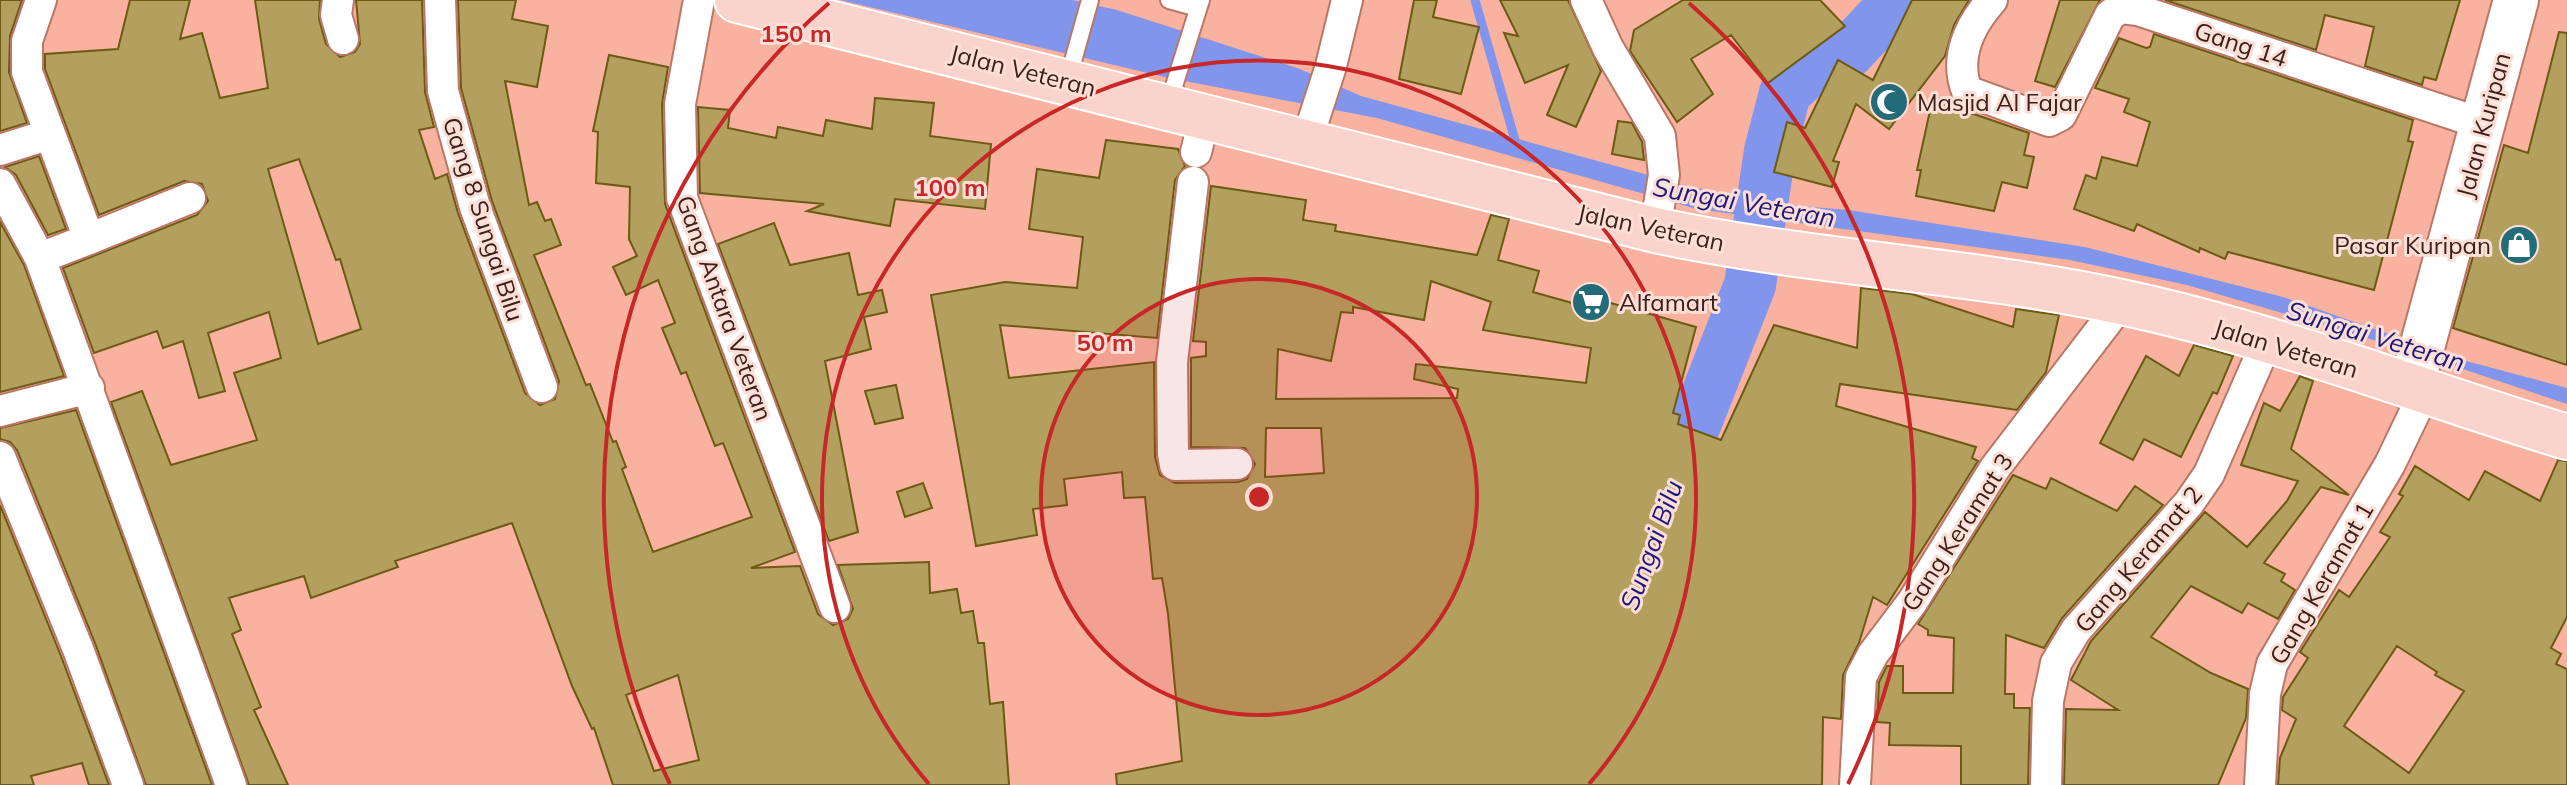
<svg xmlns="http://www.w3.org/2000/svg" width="2567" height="785" viewBox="0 0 2567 785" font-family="Mulish,sans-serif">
<rect width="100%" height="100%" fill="#f9b1a0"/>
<path fill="#8195ec" d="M840,0H1072L1117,10L1300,69L1361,96L1692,187L1787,205L1848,210L2085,247L2283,297L2466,361L2567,388V404L2397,347L2187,285L2070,260L1697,209L1377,118L1169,78Z"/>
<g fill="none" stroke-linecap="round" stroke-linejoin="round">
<path stroke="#8195ec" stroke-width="9" d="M1475,0L1517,147"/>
<path stroke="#8195ec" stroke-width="52" d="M1671,498L1691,435L1750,285L1770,151L1785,93L1808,71L1848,53L1898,0"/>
</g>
<path fill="#b4a05e" stroke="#6d5a13" stroke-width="2" fill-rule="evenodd" d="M0,0H22L10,36L9,72L27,123L0,131Z
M130,0H190L180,39L202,33L220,98L268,88L255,0H320L319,19L326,44L340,57L355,52L360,44L356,0H422L425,92L434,127L419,130L435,179L447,174L458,213L525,393L540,405L555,399L559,381L492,201L461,88L458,0H516L512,19L548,26L537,87L505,81L529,205L537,202L545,221L551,219L561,245L534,255L586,385L590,384L613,442L616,441L626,467L622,469L653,552L752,517L723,443L715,446L686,372L681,374L662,328L675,323L658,280L626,295L613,267L637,256L629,239L630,187L596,183L598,132L593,131L609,55L668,67L662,104L665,204L795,552L751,568L800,566L818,614L833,625L848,619L853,609L838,565L929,562L930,593L957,589L961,613L973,611L978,643H984L990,704L1003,702L1009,785H613L594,728L592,729L572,686L512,523L395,561L398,567L311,598L304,576L229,598L241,630L232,634L261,707L254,710L288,785H249L111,402L142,391L171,465L257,440L234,373L281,358L269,312L208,333L225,391L199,398L183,341L163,348L157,331L94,353L63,268L197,215L208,201L202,184L184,181L99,215L45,69V54L118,49ZM299,159L336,260L340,259L361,329L318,344L268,169ZM678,675L699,760L654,771L626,695Z
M1414,0H1437L1433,17L1479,27L1461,94L1399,79Z
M1500,0H1568L1601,71L1576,127L1547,115L1568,65L1525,83L1504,33L1518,36Z
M1683,0H1820L1845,26L1768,83L1731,35L1691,59L1713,94L1677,122L1630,51L1634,30Z
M1912,0H1969L1954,25L1945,56L1889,129L1856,104L1833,161L1839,162L1832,187L1774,172L1787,122L1805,128L1838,60L1873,80Z
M2060,0H2100L2055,87L2035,81Z
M2165,0H2460L2436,80L2424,77L2422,85L2365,66L2374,27L2325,15L2316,50Z
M2559,32L2567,33V365L2453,328L2504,145L2528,153Z
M2154,34L2413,120L2408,141L2413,142L2374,290L2228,252L2225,259L2200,248L2199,252L2137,224L2134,231L2074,209L2086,175L2096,179L2102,157L2137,166L2150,122L2124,112L2129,99L2095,88L2119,38L2146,48L2150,47Z
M1933,97L1952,101L1965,111L2029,133L2024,155L2034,157L2027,188L2002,182L1994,211L1916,196L1921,170H1917Z
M875,98L934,103L930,136L991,144L985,209L895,199L890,226L807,211L824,204L700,193L698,107L730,110L728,128L776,138L778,127L823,136L826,120L872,129Z
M1618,121L1632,123L1642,142L1644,160L1612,154Z
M1106,140L1178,149L1185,166L1175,180L1157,338L1000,325L1009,378L1154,362L1155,457L1160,475L1175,483L1238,482L1247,479L1255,464L1245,448L1191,447V358L1206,356V342L1193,341L1211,186L1306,200L1303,220L1336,225L1335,231L1477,255L1491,215L1509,219L1498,260L1539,271L1533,292L1597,310L1600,300L1696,327L1673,413L1680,415L1678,424L1721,440L1774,325L1857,348L1861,288L1912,294L2013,327L2016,309L2059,315L2046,372L2017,410L1840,384L1836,406L1976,447L1972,458L1978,461L1887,605L1873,597L1859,643L1843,675L1841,719L1823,717L1822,785H1117L1116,774L1182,761L1168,614L1162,578L1153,579L1145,497L1124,498L1122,472L1064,479L1067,505L1033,509L1037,535L976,546L931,295L1005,282L1077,288L1083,237L1029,229L1037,169L1099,178ZM1431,281L1491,302L1483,330L1591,348L1586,383L1416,364L1414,379L1458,389L1457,398L1276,399L1278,349L1331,361L1341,312L1353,313V307L1424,320ZM1266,428H1321L1324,473L1265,477Z
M39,156L66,229L48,235L16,175L5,167Z
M0,222L24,265L64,376L0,392Z
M774,223L790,265L849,253L858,295L882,290L887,312L864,317L871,349L825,361L858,532L829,541L718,244Z
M2194,345L2233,356L2217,394L2213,392L2181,457L2144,439L2133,460L2100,443L2146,356L2179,376Z
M2300,376L2313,381L2291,449L2349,495L2321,487L2264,563L2285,574L2281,581L2295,590L2278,619L2248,603L2242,613L2191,586L2151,637L2211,673L2248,689L2246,718L2218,785H2064L2066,709L2118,710L2071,680L2091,641L2205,512L2247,547L2287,501L2298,481L2241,465L2264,403L2280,411Z
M896,385L903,418L875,424L865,391Z
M76,410L212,785H146L95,643L17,450L10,442L0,439V428Z
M2558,460L2567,461V617L2551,648L2561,654L2556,664L2567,669V785H2278L2280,758L2296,719L2282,710L2283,697L2308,658L2300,652L2339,590L2349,597L2390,537L2380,532L2403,496L2399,494L2415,466L2469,500L2485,471L2540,501ZM2397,646L2437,672L2435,675L2464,691L2409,773L2344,726Z
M2013,475L2046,489L2051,478L2117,511L2135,486L2163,505L2062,618L2044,648L2006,635L2005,694H2014V708H2030L2028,785H1961V746L1889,745L1890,723L1877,722L1879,682L1887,666H1903V693H1953L1954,638L1928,635V630L1918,624Z
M923,483L932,508L905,517L897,492Z
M0,505L61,656L109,785H89L82,763L31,776L34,785H0Z"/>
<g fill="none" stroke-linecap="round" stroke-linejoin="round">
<g stroke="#ba7768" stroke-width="20">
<path id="lane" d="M1169,0L1198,8
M1068,79L1090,0
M1181,105L1174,86L1201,0"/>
</g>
<g stroke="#ba7768" stroke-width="34">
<path id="street" d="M41,0L27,41V72L89,239L190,198
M338,0L336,15L343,39
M440,0L443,91L475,207L542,387
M699,0L680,104L682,198L835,607
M1586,0L1608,48L1660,136L1664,175L1655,230
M1992,0C1969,26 1954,58 1967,91L2049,121L2061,115L2110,15L2121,8L2138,10L2483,124
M1306,143L1331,66L1347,0
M0,150L50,134
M1196,152L1205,116
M1193,182L1172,362L1173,454L1175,465L1237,464
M0,184L40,258L89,239
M40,258L231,785
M0,411L89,388
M0,457L78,649L128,785
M1855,785L1861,677L1873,654L1913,601L1995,468L2122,302
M2046,785L2048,701L2056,663L2076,630L2189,503L2209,474L2267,341
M2260,785L2265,694L2272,664L2390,464L2424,393"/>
</g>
<g stroke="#ba7768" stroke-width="48">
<path id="secondary" d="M2411,388L2516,0"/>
</g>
<g stroke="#fff" stroke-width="48">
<path id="primary" d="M737,0L1655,230C1808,263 1967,269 2121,302C2273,334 2419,392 2567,437"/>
</g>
<use href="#lane" stroke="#fff" stroke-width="16"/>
<use href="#street" stroke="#fff" stroke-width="30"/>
<use href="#secondary" stroke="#fff" stroke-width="44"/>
<use href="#primary" stroke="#fad4cc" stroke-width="44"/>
</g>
<circle cx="1259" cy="497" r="218" fill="#c72727" fill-opacity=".12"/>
<g fill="none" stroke="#c72727" stroke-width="4">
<circle cx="1259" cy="497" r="218"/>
<path d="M929 784A437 437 0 1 1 1589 784"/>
<path d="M670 784A655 655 0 0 1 829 3M1689 3A655 655 0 0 1 1848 784"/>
</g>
<defs>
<g id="mosque-disc" transform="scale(2)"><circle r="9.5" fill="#246b79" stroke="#fdded7"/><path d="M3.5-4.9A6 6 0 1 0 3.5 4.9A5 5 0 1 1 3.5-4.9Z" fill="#fff"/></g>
<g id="shop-disc" transform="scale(2)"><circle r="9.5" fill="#246b79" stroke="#fdded7"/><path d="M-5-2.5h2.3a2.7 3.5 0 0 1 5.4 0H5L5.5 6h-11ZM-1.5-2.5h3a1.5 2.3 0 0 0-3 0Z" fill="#fff"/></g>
<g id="supermarket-disc" transform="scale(2)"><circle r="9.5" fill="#246b79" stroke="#fdded7"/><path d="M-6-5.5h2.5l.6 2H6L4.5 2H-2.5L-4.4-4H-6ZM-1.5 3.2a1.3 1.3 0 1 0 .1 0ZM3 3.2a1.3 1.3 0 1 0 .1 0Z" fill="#fff"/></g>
</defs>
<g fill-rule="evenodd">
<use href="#mosque-disc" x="1889" y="102"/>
<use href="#shop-disc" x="2519" y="245"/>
<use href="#supermarket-disc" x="1591" y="302"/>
</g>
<g text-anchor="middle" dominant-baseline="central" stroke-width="6" stroke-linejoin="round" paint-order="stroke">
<g font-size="24" fill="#3c201a" stroke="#fdded7">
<text transform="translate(2241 44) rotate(18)">Gang 14</text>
<text transform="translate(1023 70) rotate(14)">Jalan Veteran</text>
<text transform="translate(2483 125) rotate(-75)">Jalan Kuripan</text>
<text transform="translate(484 219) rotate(72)">Gang 8 Sungai Bilu</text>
<text transform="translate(1651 227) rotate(12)">Jalan Veteran</text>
<text transform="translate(725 308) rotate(70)">Gang Antara Veteran</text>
<text transform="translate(2286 348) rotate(17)">Jalan Veteran</text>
<text transform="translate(1957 532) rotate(-57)">Gang Keramat 3</text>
<text transform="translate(2138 559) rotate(-50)">Gang Keramat 2</text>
<text transform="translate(2321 583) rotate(-60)">Gang Keramat 1</text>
</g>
<g font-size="24" fill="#3c201a" stroke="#fdded7" text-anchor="start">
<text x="1917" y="102">Masjid Al Fajar</text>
<text x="2491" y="245" text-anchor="end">Pasar Kuripan</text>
<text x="1619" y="302">Alfamart</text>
</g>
<g font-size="26" font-style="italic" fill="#1c197d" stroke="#fdded7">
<text transform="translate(1744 202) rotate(10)">Sungai Veteran</text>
<text transform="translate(2376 336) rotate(17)">Sungai Veteran</text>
<text transform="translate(1651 545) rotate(-70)">Sungai Bilu</text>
</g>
</g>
<circle cx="1259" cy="497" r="12" fill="#c72727" stroke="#fdded7" stroke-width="4"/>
<g font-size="24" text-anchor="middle" font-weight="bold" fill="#c72727" stroke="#fdded7" stroke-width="6" stroke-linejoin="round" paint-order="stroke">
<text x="796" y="42">150 m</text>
<text x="950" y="196">100 m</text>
<text x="1105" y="351">50 m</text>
</g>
</svg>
